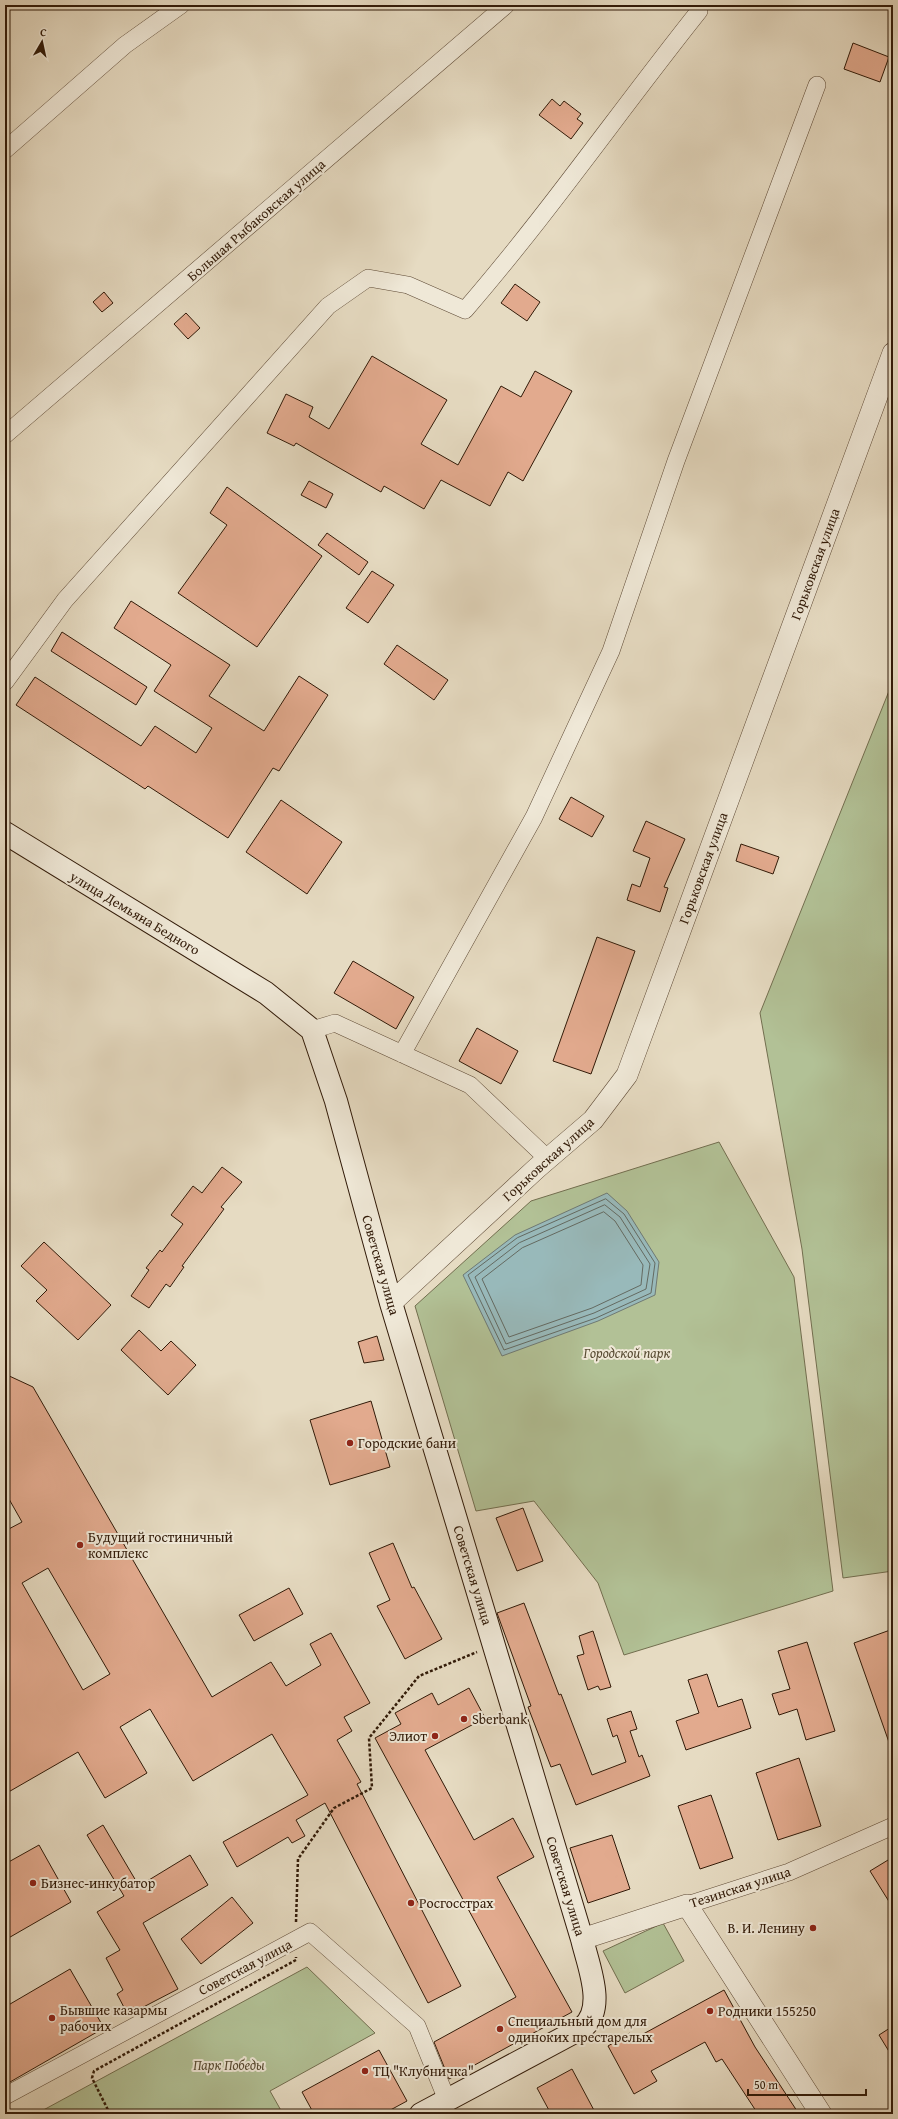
<svg xmlns="http://www.w3.org/2000/svg" width="898" height="2119" viewBox="0 0 898 2119" font-family="'Gentium Book Plus',serif">
<rect width="100%" height="100%" fill="#e6dbc2"/>
<filter id="stains"><feTurbulence type="fractalNoise" baseFrequency=".005" numOctaves="4"/><feColorMatrix values="0 0 0 0 .2 0 0 0 0 .09 0 0 0 0 .02 0 0 0 .5 -.17"/></filter>
<radialGradient id="worn" r=".72"><stop offset=".6" stop-color="#630" stop-opacity="0"/><stop offset="1" stop-color="#630" stop-opacity=".3"/></radialGradient>
<path fill="#b2c196" stroke="#726e4f" d="M893,681V1571L843,1578L802,1249L760,1013Z
M719,1142L794,1277L833,1591L624,1655L598,1583L534,1501L476,1511L415,1306L531,1201Z
M663,1923L684,1961L625,1993L603,1951Z
M307,1967L375,2033L270,2091L283,2114H36Z"/>
<path fill="#98b9ba" stroke="#6f7973" d="M607,1193L627,1211L659,1262L655,1295L598,1321L502,1356L463,1275L515,1235Z"/>
<g fill="none" stroke-linecap="round" stroke-linejoin="round">
<path stroke="#646a61" stroke-width="1" d="M606,1199L624,1214L655,1263L651,1293L596,1318L504,1350L468,1275L517,1238Z
M605,1205L620,1217L650,1264L646,1289L594,1313L506,1344L475,1277L519,1243Z
M604,1212L615,1221L643,1265L641,1285L592,1308L509,1337L482,1279L522,1248Z"/>
</g>
<path fill="#e2aa8e" stroke="#311a08" fill-rule="evenodd" d="M853,43L889,57L880,82L844,69Z
M552,99L560,106L564,101L581,114L577,119L583,123L571,139L539,115Z
M515,284L540,302L527,321L501,303Z
M104,292L113,303L102,312L93,302Z
M186,313L200,328L188,339L174,324Z
M372,356L447,400L421,444L458,465L501,386L521,397L535,371L572,391L523,481L508,472L490,506L441,480L424,509L384,486L381,492L296,443L294,446L267,433L286,394L313,407L309,417L329,429Z
M309,481L333,494L326,508L301,495Z
M227,487L322,556L257,647L178,593L227,525L210,513Z
M327,533L368,562L359,575L318,545Z
M372,571L394,585L368,623L346,608Z
M131,601L230,665L209,696L264,731L299,676L328,695L279,771L273,768L228,838L148,786L145,789L16,705L35,677L141,746L155,726L196,753L212,728L154,691L171,665L114,628Z
M62,632L147,687L136,705L51,651Z
M397,645L448,680L434,700L384,664Z
M571,797L604,816L592,837L559,819Z
M281,800L342,842L307,894L246,852Z
M646,821L685,839L664,887L668,888L660,912L627,900L632,884L640,887L650,858L633,851Z
M741,844L779,857L773,874L736,861Z
M597,937L635,951L591,1074L553,1061Z
M353,961L414,997L396,1029L334,993Z
M477,1028L518,1051L501,1084L459,1061Z
M222,1167L242,1182L221,1207L224,1209L182,1266L184,1267L170,1287L166,1284L149,1308L131,1296L149,1270L146,1268L160,1250L162,1252L183,1224L171,1215L193,1186L202,1193Z
M44,1242L111,1305L78,1340L36,1301L47,1290L21,1266Z
M139,1330L161,1351L171,1341L196,1365L168,1395L121,1350Z
M377,1336L384,1360L364,1363L358,1342Z
M5,1374L33,1387L212,1697L271,1662L286,1686L321,1665L310,1644L331,1633L370,1703L344,1717L352,1731L337,1740L361,1782L357,1784L461,1986L428,2003L325,1803L296,1820L305,1836L292,1843L288,1837L237,1867L223,1842L308,1795L272,1734L193,1781L150,1709L120,1727L147,1773L105,1798L78,1752L5,1794V1531L22,1522L5,1492ZM48,1568L110,1674L83,1690L22,1583Z
M371,1401L390,1467L330,1485L310,1420Z
M523,1508L543,1561L517,1571L496,1518Z
M393,1543L412,1588L414,1587L442,1639L405,1659L377,1606L390,1600L369,1553Z
M289,1588L303,1614L254,1641L239,1615Z
M524,1603L559,1695L561,1694L592,1775L626,1762L617,1735L613,1737L607,1719L631,1711L637,1729L630,1731L639,1757L642,1755L650,1776L576,1805L560,1764L551,1767L528,1707L531,1706L497,1613Z
M893,1629V1747L891,1748L854,1643Z
M593,1631L611,1687L600,1690L598,1686L588,1690L577,1656L584,1654L579,1636Z
M807,1642L835,1731L806,1740L797,1709L779,1715L772,1694L790,1689L778,1651Z
M707,1674L718,1707L742,1699L751,1728L686,1750L676,1721L699,1713L688,1680Z
M469,1688L485,1718L425,1750L474,1840L513,1818L534,1857L497,1877L572,2012L449,2079L434,2042L516,1997L375,1738L401,1724L395,1713L432,1693L438,1705Z
M799,1758L821,1826L778,1840L756,1773Z
M711,1795L733,1858L700,1869L678,1806Z
M103,1825L139,1886L190,1855L208,1885L143,1923L178,1989L128,2015L117,1994L123,1990L106,1958L120,1950L97,1912L124,1896L87,1835Z
M612,1835L630,1889L588,1903L570,1848Z
M39,1845L71,1902L5,1940V1864Z
M893,1857V1908L870,1871Z
M232,1897L253,1923L201,1964L181,1939Z
M70,1969L104,2028L10,2082L5,2074V2007Z
M724,1990L755,2047L799,2114H758L722,2059L716,2062L705,2042L651,2071L657,2081L634,2094L608,2046L630,2033L634,2039Z
M893,2026V2058L879,2035Z
M379,2050L407,2101L383,2114H314L302,2092Z
M572,2069L596,2114H551L537,2088Z"/>
<g fill="none" stroke-linecap="round" stroke-linejoin="round">
<g stroke="#5e4a36" stroke-width="18">
<path id="minor" d="M5,150L125,45L181,5
M5,435L506,5
M5,682L65,600L328,306L368,278L408,285L465,310C548,214 620,110 699,11
M312,1030L335,1023L470,1085L548,1159
M402,1054L534,817L611,651L676,461L817,85
M687,1905L789,1872L893,1826
M5,2096L310,1932L417,2026L447,2100"/>
</g>
<g stroke="#5e4a36" stroke-width="22">
<path id="tertiary" d="M391,1303L537,1168L593,1120L627,1075L893,353
M582,1939L687,1905L821,2114"/>
</g>
<g stroke="#311a08" stroke-width="24">
<path id="secondary" d="M5,833L266,993L312,1030L336,1101L391,1303L582,1939C588,1965 607,2009 582,2028L421,2114"/>
</g>
<path stroke="#311a08" stroke-width="2.5" stroke-dasharray="3 2" stroke-linecap="butt" d="M296,1922L298,1859L334,1808L372,1788L369,1738L419,1676L477,1652
M110,2114L92,2078L94,2071L296,1960V1957"/>
<use href="#minor" stroke="#efe8d7" stroke-width="17"/>
<use href="#tertiary" stroke="#efe8d7" stroke-width="21"/>
<use href="#secondary" stroke="#efe8d7" stroke-width="22"/>
</g>
<g fill="#8f2418" stroke="#efe8d7" stroke-width="1.5">
<circle cx="350" cy="1443" r="4"/>
<circle cx="80" cy="1545" r="4"/>
<circle cx="464" cy="1719" r="4"/>
<circle cx="435" cy="1736" r="4"/>
<circle cx="33" cy="1883" r="4"/>
<circle cx="411" cy="1903" r="4"/>
<circle cx="813" cy="1928" r="4"/>
<circle cx="710" cy="2011" r="4"/>
<circle cx="52" cy="2018" r="4"/>
<circle cx="500" cy="2029" r="4"/>
<circle cx="365" cy="2071" r="4"/>
</g>
<g text-anchor="middle" dominant-baseline="central" stroke-width="4" stroke-linejoin="round" paint-order="stroke">
<g font-size="14" fill="#311a08" stroke="#efe8d7">
<text transform="translate(256 220) rotate(-41)">Большая Рыбаковская улица</text>
<text transform="translate(815 564) rotate(-70)">Горьковская улица</text>
<text transform="translate(703 868) rotate(-70)">Горьковская улица</text>
<text transform="translate(135 913) rotate(31)">улица Демьяна Бедного</text>
<text transform="translate(548 1159) rotate(-42)">Горьковская улица</text>
<text transform="translate(381 1265) rotate(74)">Советская улица</text>
<text transform="translate(473 1575) rotate(73)">Советская улица</text>
<text transform="translate(566 1886) rotate(73)">Советская улица</text>
<text transform="translate(740 1887) rotate(-18)">Тезинская улица</text>
<text transform="translate(245 1967) rotate(-28)">Советская улица</text>
</g>
<g font-size="14" font-style="italic" fill="#584c33" stroke="#efe8d7">
<text x="627" y="1353">Городской парк</text>
<text x="229" y="2065">Парк Победы</text>
</g>
<g font-size="14" fill="#311a08" stroke="#efe8d7" text-anchor="start">
<text x="358" y="1443">Городские бани</text>
<text x="88" y="1537">Будущий гостиничный<tspan x="88" dy="16">комплекс</tspan></text>
<text x="472" y="1719">Sberbank</text>
<text x="427" y="1736" text-anchor="end">Элиот</text>
<text x="41" y="1883">Бизнес-инкубатор</text>
<text x="419" y="1903">Росгосстрах</text>
<text x="805" y="1928" text-anchor="end">В. И. Ленину</text>
<text x="60" y="2010">Бывшие казармы<tspan x="60" dy="16">рабочих</tspan></text>
<text x="718" y="2011">Родники 155250</text>
<text x="508" y="2021">Специальный дом для<tspan x="508" dy="16">одиноких престарелых</tspan></text>
<text x="373" y="2071">ТЦ "Клубничка"</text>
</g>
</g>
<rect width="898" height="2119" fill="none" stroke="#e6dbc2" stroke-width="20"/>
<rect x="6" y="6" width="886" height="2107" fill="none" stroke="#311a08" stroke-width="2"/>
<rect x="10" y="10" width="878" height="2099" fill="none" stroke="#311a08"/>
<g transform="translate(42 42) rotate(9)" stroke="#efe8d7" stroke-width="3" paint-order="stroke">
<path d="M0-3L7 15L0 10L-7 15Z" fill="#311a08"/>
<text y="-6" font-size="11" font-weight="bold" text-anchor="middle" fill="#311a08">С</text>
</g>
<path d="M748 2089v6h118v-6" fill="none" stroke="#311a08" stroke-width="2"/>
<text x="754" y="2089" font-size="12" fill="#311a08" stroke="#efe8d7" stroke-width="3" paint-order="stroke">50 m</text>
<rect width="100%" height="100%" filter="url(#stains)"/>
<rect width="100%" height="100%" fill="url(#worn)"/>
</svg>
